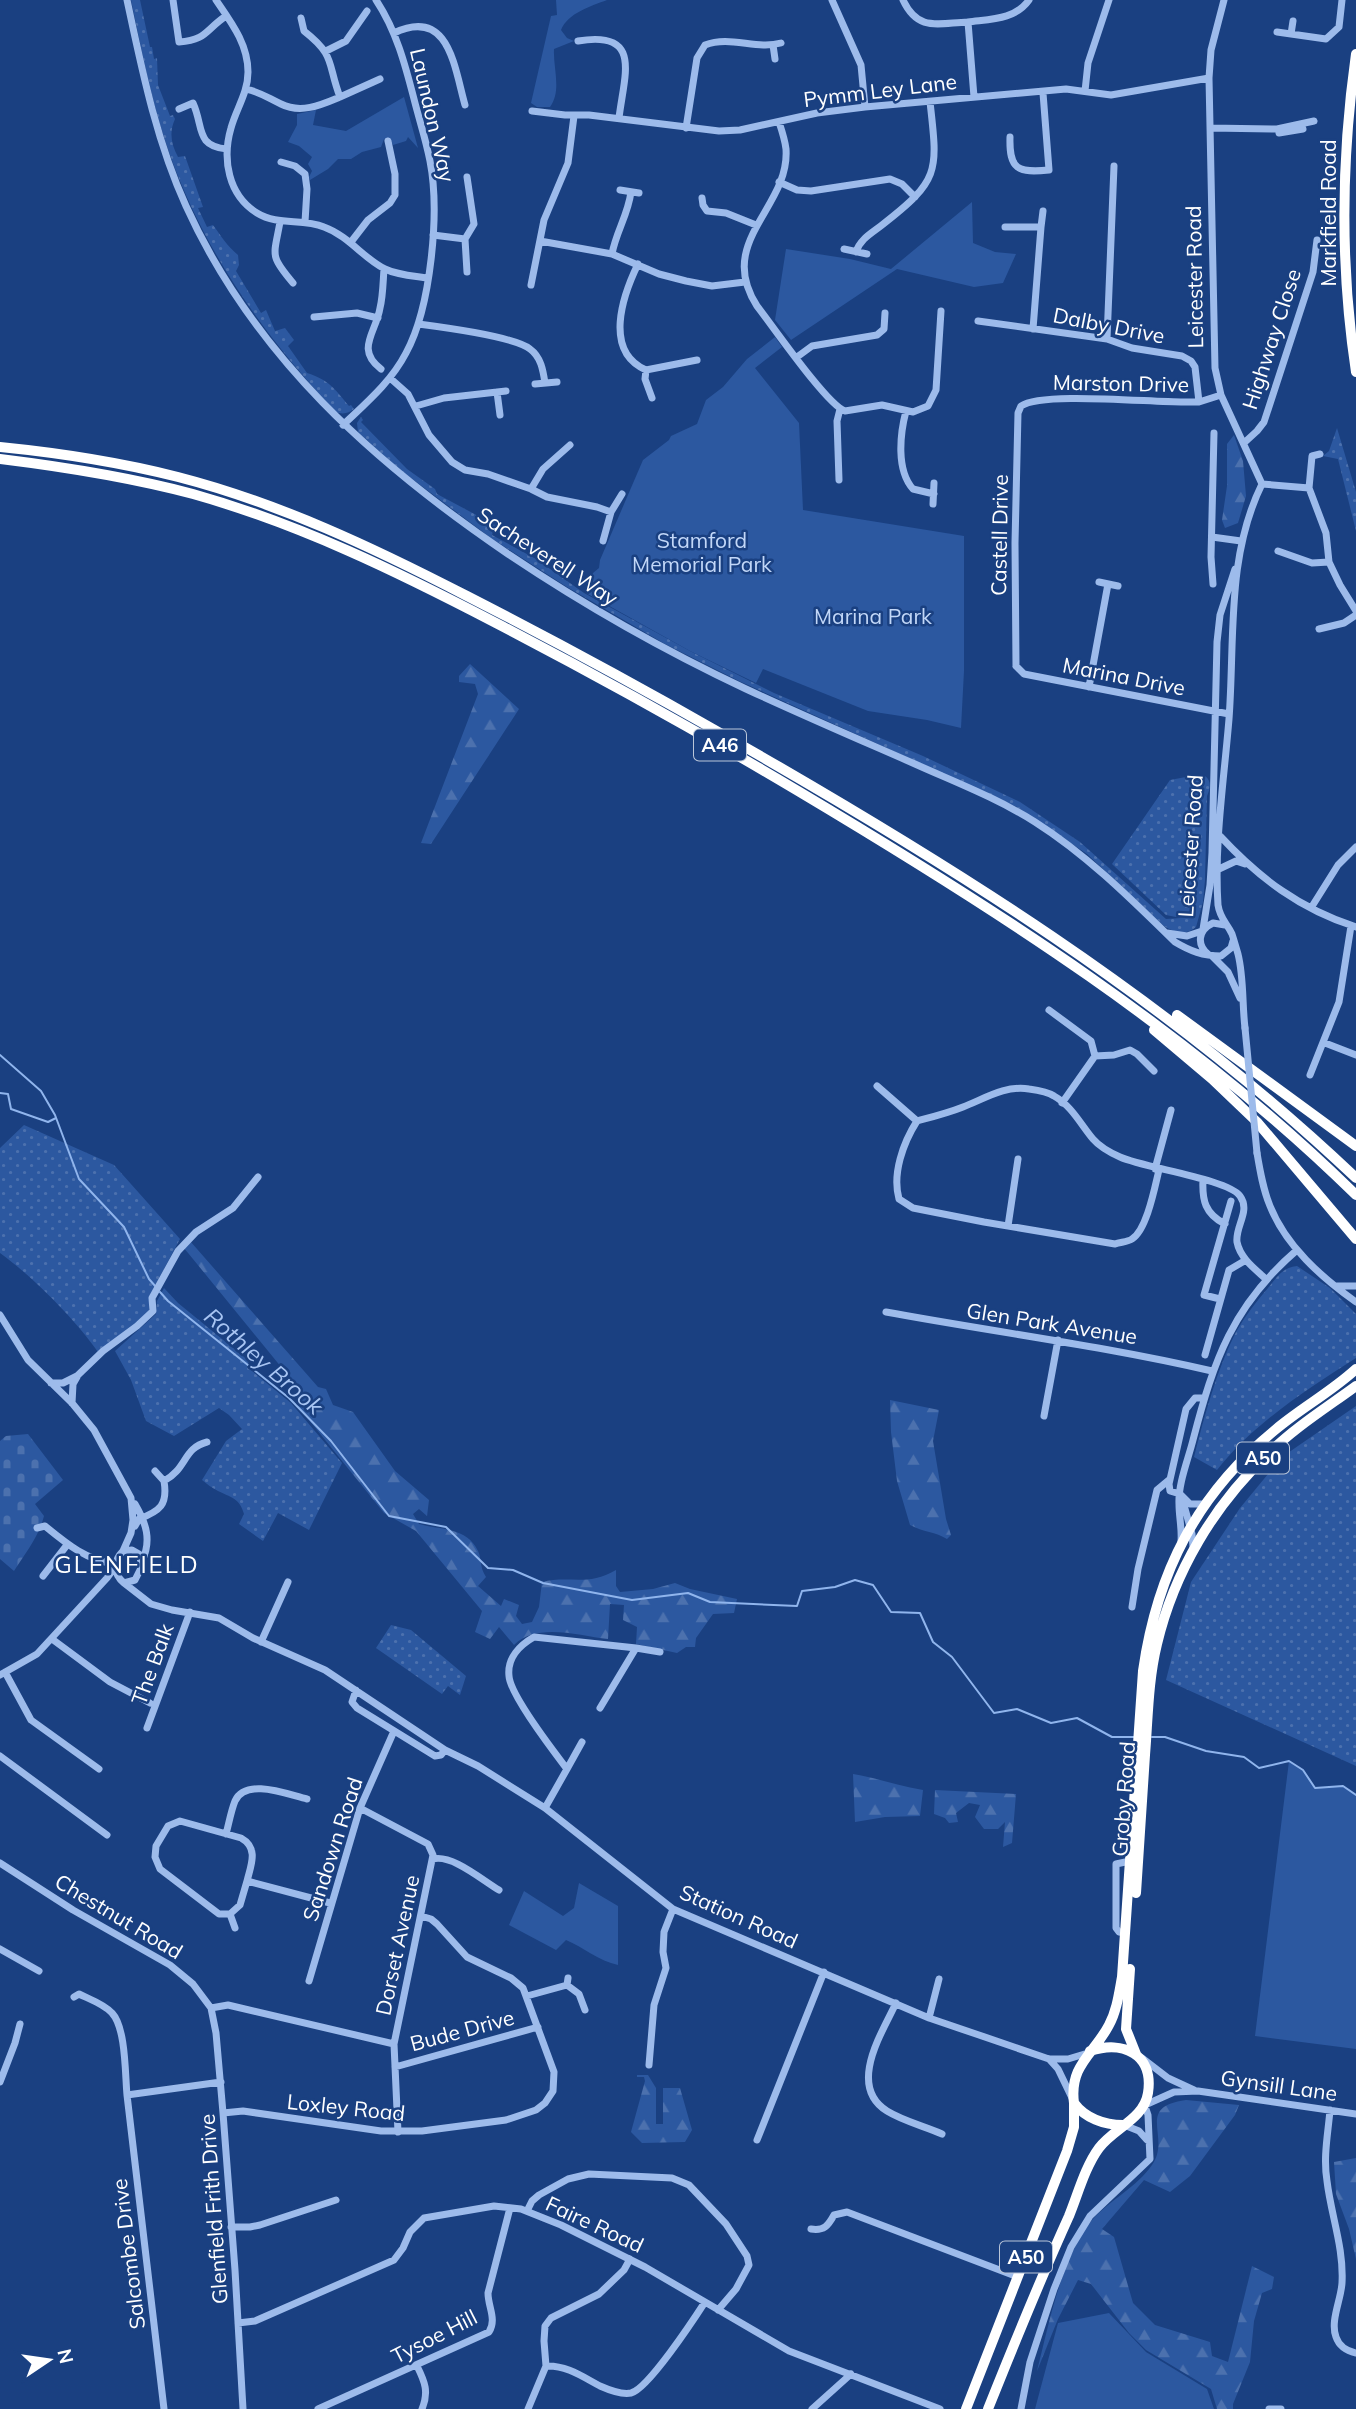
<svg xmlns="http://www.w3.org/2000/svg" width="1356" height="2409" viewBox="0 0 1356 2409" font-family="Mulish,sans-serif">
<defs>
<pattern id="grass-dots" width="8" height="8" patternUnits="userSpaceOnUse" patternTransform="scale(1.75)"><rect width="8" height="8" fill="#2c58a0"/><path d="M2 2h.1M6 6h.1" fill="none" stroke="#4c71ae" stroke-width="1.8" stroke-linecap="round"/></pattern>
<pattern id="forest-firs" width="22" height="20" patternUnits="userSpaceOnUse" patternTransform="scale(1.75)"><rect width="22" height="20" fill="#2c58a0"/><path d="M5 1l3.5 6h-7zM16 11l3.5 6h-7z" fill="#4c71ae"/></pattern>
<pattern id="cemetery-stones" width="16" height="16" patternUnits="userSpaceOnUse" patternTransform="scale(1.75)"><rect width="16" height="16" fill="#2c58a0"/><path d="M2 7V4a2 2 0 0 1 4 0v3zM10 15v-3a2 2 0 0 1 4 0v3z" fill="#4c71ae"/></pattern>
</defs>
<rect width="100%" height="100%" fill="#1a4081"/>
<path fill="url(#grass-dots)" d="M131,0H140L150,47H152L154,59L157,58L158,85L170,116L173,115L175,119C169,132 171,144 178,157L185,156L203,207L198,208L207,227L213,225C221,236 227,246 238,255L239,265L236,271L261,313L266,310L275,331L285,328L294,340L288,346L307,373C329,380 335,389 349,406L351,405L354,409C349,413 343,415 336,412C265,337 205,253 170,155C152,105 142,52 131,0Z
M361,417L363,420L361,422L407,469L435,489L437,494L495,525L492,535L536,559L584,593L690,651L774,693L923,756L1020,802L1080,842L1166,919L1181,918L1166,915L1112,864L1170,780L1186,777L1202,778L1205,776C1212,781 1210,789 1207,796L1205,880L1203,902L1196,927C1186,936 1175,933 1164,926L1087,854L1017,807L739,681L665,644L567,587L491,538L399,469L358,432L357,423Z
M1337,428L1356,492V531L1338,459L1323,456L1329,451Z
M24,1125L114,1165L180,1239L150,1295L149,1310L135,1324L98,1352C75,1319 33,1277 0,1253V1148Z
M1297,1266L1330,1288L1356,1314V1358C1306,1390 1254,1423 1217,1470L1194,1457C1204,1417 1217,1369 1236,1332C1245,1316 1256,1302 1268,1288C1277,1277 1283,1267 1297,1266Z
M164,1288L178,1303L249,1361L247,1367L291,1403L342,1463L309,1530L278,1513L263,1541L239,1524L244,1514C240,1498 230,1497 218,1491C212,1488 207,1484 202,1480L226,1441L242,1429L229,1415L219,1408L174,1436L146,1421L131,1380L115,1351L156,1314L157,1301Z
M1356,1406V1766L1166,1680L1191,1582L1240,1508L1282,1457Z
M391,1625L411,1630L466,1676L460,1695L448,1686L442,1694L376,1648Z"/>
<path fill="url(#forest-firs)" d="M1234,435L1243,461L1246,496L1238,523L1225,528L1222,520L1227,486V444Z
M470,664L519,709L431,844L421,843L478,694L475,684L459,682V676Z
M190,1241L318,1387L326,1389L333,1405L353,1412L395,1471L429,1500L427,1516L419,1509L413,1514L419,1524C440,1530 467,1527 478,1551C482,1559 479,1566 486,1577L478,1586L501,1606L504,1599L519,1605L516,1616L522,1624L532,1622L539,1607L542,1582C569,1575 588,1587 616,1570V1586L620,1592L653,1589L675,1583L690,1589L737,1599L734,1613L713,1614L696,1638L695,1647H686L677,1653L636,1644L637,1627L623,1620L624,1605L610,1604L608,1639C579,1636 537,1622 514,1645L499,1627L490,1639L475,1632L482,1611L416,1531L384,1513L297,1405L304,1395L184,1248Z
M890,1400L939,1410L933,1441L946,1519L951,1535L947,1539C936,1532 923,1532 910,1525L897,1481L891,1432Z
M853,1774C877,1778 899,1786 923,1790L920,1816L885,1817L855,1822Z
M935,1790L1016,1794L1012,1843L1003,1847L1005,1822L998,1829H984L975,1817L980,1805L969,1803L956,1813L958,1822L949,1823L945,1818L934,1814Z
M637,2075H648L656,2088V2124H663V2088H680L692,2130L685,2142L642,2143L631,2132L645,2081L644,2077H637Z
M1186,2100L1239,2105L1235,2115L1190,2176L1170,2192L1144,2180L1102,2229L1114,2237L1133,2303L1155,2325L1210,2342L1212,2356L1228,2362L1252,2266L1274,2277L1272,2289L1262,2293L1254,2321L1250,2362L1233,2404V2409H1217L1211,2389L1146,2350L1129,2333L1091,2284L1078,2280L1058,2319L1037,2371C1049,2324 1061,2258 1092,2220C1110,2200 1137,2187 1152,2165C1172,2137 1134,2107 1186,2100Z
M1356,2158V2259L1349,2229L1336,2194L1334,2162Z"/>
<path fill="url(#cemetery-stones)" d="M28,1434L63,1480L35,1504L44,1516C38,1538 26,1552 14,1571L0,1559V1441L6,1436Z"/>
<path fill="#2c58a0" d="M556,0H607C591,6 568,13 561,30L567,38L574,41L554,49C553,68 562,91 550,107H537L531,103L551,16L557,15Z
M404,97L418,148L408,137L406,141L393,145L390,138L384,139L381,147L362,152L351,159H338L328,169L310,180L309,177L312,171L308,164L312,157L299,146L288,142L297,125V114L316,110L313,125L346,131Z
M972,202L973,243L995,252L1016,254L1003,283L974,287L897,269L791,340L775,320L786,249L850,259L891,269Z
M775,337L782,347L755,368L799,423L803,510L964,536V671L961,728L927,720L868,711L763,669L756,683L690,651L586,593L593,573L599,568L600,560L643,460L669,440L671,436L697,424L706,400L723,387L747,359Z
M1289,1761L1303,1770L1315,1788L1343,1786L1356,1795V2049L1255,2036Z
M579,1883L618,1906V1965C599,1961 583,1947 566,1940L556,1950L509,1925L524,1891L563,1916L574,1908Z
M1109,2313L1146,2352L1207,2389L1214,2409H1035L1058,2323Z"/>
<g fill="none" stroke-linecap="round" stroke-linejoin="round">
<path stroke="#90b5ed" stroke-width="2" d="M0,1055L41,1091L55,1115L79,1179L124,1227L149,1279L156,1287
M0,1093L8,1094L11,1109L48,1122L56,1118
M160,1292L168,1301L289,1398L331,1441L389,1516L446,1527L488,1568L513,1570L543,1583L632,1600L688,1593L710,1602L797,1606L802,1591L835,1587L855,1580L873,1585L891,1612L920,1613L933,1642L952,1657L994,1713L1017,1709L1051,1723L1077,1718L1112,1737H1136
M1152,1737H1165L1206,1751L1244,1757L1259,1768L1289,1761L1303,1770L1315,1788L1343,1786L1356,1795"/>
<path stroke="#9dbbeb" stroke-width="7" d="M127,0C142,70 156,140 186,206C254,356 374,463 508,554C584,605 663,650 746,689C802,715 858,739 915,764C955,782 997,798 1035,822C1087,855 1131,899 1175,942C1190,951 1203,956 1221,956L1231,948L1233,941
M173,0L179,42C207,40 205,30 226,16
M216,0C231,22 248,44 248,72C248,93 236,109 231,128C222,159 228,195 257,213C278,226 302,218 324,227C349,236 364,259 385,269C397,275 414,276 427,278
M832,0L861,65L865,107
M903,0C918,32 938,23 968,22L974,97
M1224,0L1211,50L1209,78L1215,368L1221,395L1262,484C1226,557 1235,639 1229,719C1224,780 1214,844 1218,905C1220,919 1227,923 1232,934C1234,940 1236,947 1238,954C1244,978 1242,1003 1245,1028
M968,22C990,19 1015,20 1029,0
M1277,32L1326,39L1339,27L1342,0
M394,33C449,7 454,66 465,105
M1291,34L1293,21
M578,41C643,30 624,75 619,118
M773,45L775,59
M326,51L346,41L367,11
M246,89C260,92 268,98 281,104C301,114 321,105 340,97C327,63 336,56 304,31L301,18
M1085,91L1088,63L1109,0
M340,97L380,79
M179,109L193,103C204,127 195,146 227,149
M532,111L565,115H589L719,131L740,130L817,113L865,107L1066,89L1111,95L1209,78
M779,122C782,131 785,140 786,149C790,208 715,241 757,306C772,325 827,405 845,411L882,405L913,412L928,406L936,390L941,311
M686,128L697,58L705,45C730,35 756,50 781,43
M1210,128L1277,129L1314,121
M1279,133L1303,129
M1010,137C1009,170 1018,173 1049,170L1043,93
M281,162L295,166L305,174L307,189L305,222
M779,182L797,190L811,191L890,179L902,184L915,197
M620,190L639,193
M702,198L703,205L707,211L726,213L756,225
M280,222C274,256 269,255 293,283
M1005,227H1041L1033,329
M1041,227L1043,211
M433,235L465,239L474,224L467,177
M465,239L467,272
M540,241L612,254L659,274L686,281L712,286L745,282
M351,242L368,220L390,203L395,195V174L388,141
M844,249L867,254
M856,252C860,239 872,233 882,225C940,180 938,172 930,102
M612,254C616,232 628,215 631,192
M638,264C623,295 603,351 646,370L697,360
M531,285L544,220L568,163L574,116
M314,317L357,313L378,318
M978,321L1107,339L1132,348L1182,356L1191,361L1195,367L1199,402
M418,324C441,327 513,336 530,349C541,357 543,370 545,383
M1107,339L1114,166
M797,357L812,346L877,335L884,329L885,313
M381,369C355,349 376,333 380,308C383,296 383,282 384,269
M646,370L645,379L652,398
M390,378L408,394L429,435L452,462L465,470L488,474L531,489L547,497L597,507L611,512
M535,384L557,382
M497,392L500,415
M416,406L444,398L506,391
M906,411C900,434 896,470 913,489L934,494
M343,425C366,403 391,382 406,353C431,307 440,212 430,161C426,140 419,119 414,99C405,64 396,30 376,0
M1245,442L1257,431L1264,422L1313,272L1317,240
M1320,454L1312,456L1309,488L1326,533L1329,562L1340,585L1356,611
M839,480L837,421L840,409
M1262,484L1309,488
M531,489L543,469L570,445
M933,504L934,483
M1212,537L1241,541
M603,541L611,512L622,494
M1278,551L1312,563L1329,562
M1099,582L1118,586
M1213,584L1211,557L1214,433
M1319,629L1344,623L1356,615
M1016,666L1015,543L1018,413L1021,406C1042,391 1155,403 1187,402H1199L1221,395
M1016,666L1024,674L1229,714
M1089,687L1108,584
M1220,836C1259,878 1300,909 1356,927
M1219,869L1236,861L1245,864
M1311,908L1338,865L1356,847
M1203,929L1210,885L1212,853L1217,642L1220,615L1235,569
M1167,933L1187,936L1202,931
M1209,955C1196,945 1198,930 1213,923L1225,925
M1212,956L1228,972L1240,998
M1049,1010L1091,1041L1095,1056
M1325,1043L1356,1055
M1310,1075L1339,1002L1351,926
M877,1086L917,1121
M1062,1103L1095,1056L1114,1055L1130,1050L1137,1054L1154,1071
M1257,1153C1260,1171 1263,1189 1270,1206C1286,1246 1321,1277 1356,1302
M1155,1169L1171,1110
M1159,1170C1155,1186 1147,1230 1132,1239C1128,1242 1120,1242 1115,1244L984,1222L913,1208L899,1199C892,1174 903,1143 917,1121C932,1117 948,1113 963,1107C984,1099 1005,1085 1029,1089C1036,1090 1048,1092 1054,1096C1072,1106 1081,1125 1093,1139C1099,1146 1111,1153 1120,1157C1144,1168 1228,1179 1240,1196C1251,1211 1235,1226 1237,1242C1240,1258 1255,1269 1266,1279
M1203,1180C1202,1200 1205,1214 1225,1224
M1008,1226L1018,1159
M1336,1286H1356
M1220,1299L1204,1295L1231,1201
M886,1312C995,1332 1104,1346 1212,1371
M0,1315L28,1360L72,1403L94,1430L131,1498L133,1520L131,1533L123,1551
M1205,1355L1229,1270L1246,1260
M51,1383H63L77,1376L103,1351L137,1326L153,1311L152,1298L178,1251L196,1232L233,1208L258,1177
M1204,1398H1195L1186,1409L1169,1484L1170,1491L1180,1494L1190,1504H1206
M72,1403L73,1384L77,1377
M1044,1416L1058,1340
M155,1471L164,1481
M1182,1498L1192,1534L1193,1547
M135,1504C146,1523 152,1540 142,1561
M135,1526L139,1519C160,1511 168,1505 164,1481C187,1469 183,1448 207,1442
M37,1528L45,1526C67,1544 86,1560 115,1564
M1181,1541C1182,1528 1179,1517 1179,1504C1178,1484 1188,1460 1193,1440C1214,1360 1232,1306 1297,1250
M132,1550L139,1554L142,1566L135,1580L124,1583C113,1574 113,1561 123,1551Z
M43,1576L67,1545
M124,1583L151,1604L172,1610L219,1618L253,1638L325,1670L445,1750L478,1766L545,1808L673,1909L929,2018L976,2034L1049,2059H1068L1088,2053
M1132,1607L1138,1569L1157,1490L1169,1480
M52,1639L110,1682L150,1703
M261,1642L288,1582
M636,1648L660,1652
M5,1672L31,1720L99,1769
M0,1675L37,1654L107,1578L115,1567
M356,1690L352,1702L357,1708L435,1756L441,1755L445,1750
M147,1728L190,1612
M0,1756L107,1835
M567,1769L582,1742
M360,1808L428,1844L433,1855L394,2044L398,2132
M545,1808L567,1769C554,1752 510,1695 509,1676C507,1658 520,1645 534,1637L636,1648L600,1708
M226,1834C229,1823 231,1811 235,1801C246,1777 289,1795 307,1799
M433,1859C452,1854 482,1880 499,1890
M0,1863L73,1910L170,1965L193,1984L211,2008L216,2033L223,2113L235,2270L243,2409
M247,1881C251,1865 259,1848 241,1838L180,1821L168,1826L156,1846L155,1857L160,1869L219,1914H230L240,1905L247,1881L330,1903
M230,1914L235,1928
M1126,1933L1119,1932L1116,1928V1864L1130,1861
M0,1949L39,1971
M568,1978L567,1985L579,1994L585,2010
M309,1981L360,1808L394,1731
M527,1996L567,1985
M74,1997L79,1994C89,1999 104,2004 112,2013C126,2028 125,2074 127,2095
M896,2003C882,2033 847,2086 887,2111C903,2121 924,2126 942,2134
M211,2008L228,2005L394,2044
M929,2018L939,1979
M1142,2058L1168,2078L1194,2090
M1049,2059L1058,2069L1073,2100
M649,2065L654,2005L666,1968L663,1952L664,1932L673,1909
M395,2067L538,2027
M0,2082L15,2043L20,2024
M1145,2105L1174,2092L1198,2091L1356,2114
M1330,2110C1328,2134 1323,2157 1327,2181C1331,2215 1344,2248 1342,2283C1341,2300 1330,2321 1336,2337C1339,2346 1347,2351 1356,2353
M223,2113L243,2111L381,2131H422L506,2120L536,2110L545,2103L553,2091L554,2072L523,1988L511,1978L467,1957L437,1924L431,1919L421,1916
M1124,2125L1139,2131L1147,2140
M757,2140L824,1972
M527,2211L532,2201L539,2195L568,2179L589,2174L672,2178L689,2185L726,2224L747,2256L749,2265L736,2289L718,2310
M231,2227H250L260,2225L336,2200
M811,2229C824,2231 828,2226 834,2215L847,2212L1018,2277
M238,2323L255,2321L394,2260L403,2248L410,2232L424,2218L494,2206L521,2209L561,2225L645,2267L789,2351L940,2409
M417,2366C425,2382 429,2392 422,2409
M546,2366C566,2365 583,2377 600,2386C609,2390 621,2395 631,2393C648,2389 694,2319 705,2302
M164,2409L127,2095L221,2082
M318,2409L489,2332C497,2319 488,2307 488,2293L510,2208
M528,2409L546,2366L544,2341L545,2326L551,2318L599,2294L624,2270L630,2259
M812,2409L851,2374
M1021,2409L1030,2362L1054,2289L1071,2247L1090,2216L1150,2159L1148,2115L1145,2106
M1269,2409H1281"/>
<path stroke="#fff" stroke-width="10" d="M1356,54C1341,160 1340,266 1356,372
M0,447C60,453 119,462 178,477C279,503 374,548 467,596C553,640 638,686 722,734C947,862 1168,999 1356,1178
M0,459C65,467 129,477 193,494C300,524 398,572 496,623C598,676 699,732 798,791C996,909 1191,1033 1356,1195
M1177,1015L1356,1146
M1154,1030L1212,1079L1257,1122L1356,1239
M1136,1893C1139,1847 1142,1801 1145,1755C1148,1718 1148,1681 1157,1644C1174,1572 1214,1505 1268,1454C1294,1428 1326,1408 1356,1386
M1130,1969L1126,2029L1136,2054
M1123,2125C1104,2125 1085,2118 1074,2103C1069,2065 1094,2054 1109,2025C1117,2010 1119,1993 1122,1977L1143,1671C1157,1572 1197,1494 1275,1430C1301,1408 1331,1392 1356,1369
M966,2409L1067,2151L1074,2127V2103
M988,2409C1014,2344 1040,2280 1069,2216C1078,2194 1085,2167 1099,2148C1114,2128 1144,2119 1148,2093C1154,2054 1123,2040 1090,2051"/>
<path stroke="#9dbbeb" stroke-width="7" d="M1245,1028L1257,1153"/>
</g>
<g text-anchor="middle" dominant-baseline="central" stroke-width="5" stroke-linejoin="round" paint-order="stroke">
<g fill="#1a4081" stroke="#bac6d9" stroke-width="2">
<rect x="694" y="729.5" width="52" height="31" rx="5"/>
<rect x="1237" y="1442.5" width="52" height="31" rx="5"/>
<rect x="1000" y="2241.5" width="52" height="31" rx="5"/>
</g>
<g font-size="19" font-weight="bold" fill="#fff">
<text x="720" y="745">A46</text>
<text x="1263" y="1458">A50</text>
<text x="1026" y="2257">A50</text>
</g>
<g font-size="21" fill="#fff" stroke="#1a4081">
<text transform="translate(880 90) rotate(-7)">Pymm Ley Lane</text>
<text transform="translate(433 115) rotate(77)">Laundon Way</text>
<text transform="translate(1328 213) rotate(-90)">Markfield Road</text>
<text transform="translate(1194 277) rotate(-91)">Leicester Road</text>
<text transform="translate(1109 325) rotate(11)">Dalby Drive</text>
<text transform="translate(1271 339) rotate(-72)">Highway Close</text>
<text transform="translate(1121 383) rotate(1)">Marston Drive</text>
<text transform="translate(999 535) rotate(-89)">Castell Drive</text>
<text transform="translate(548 556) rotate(33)">Sacheverell Way</text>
<text transform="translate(1124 676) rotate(11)">Marina Drive</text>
<text transform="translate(1190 846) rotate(-86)">Leicester Road</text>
<text transform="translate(1052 1323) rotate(9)">Glen Park Avenue</text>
<text transform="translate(152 1664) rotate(-70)">The Balk</text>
<text transform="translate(1123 1799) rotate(-86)">Groby Road</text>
<text transform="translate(332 1849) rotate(-72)">Sandown Road</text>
<text transform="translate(119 1916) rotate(31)">Chestnut Road</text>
<text transform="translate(739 1916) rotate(24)">Station Road</text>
<text transform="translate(397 1945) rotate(-78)">Dorset Avenue</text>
<text transform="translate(462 2030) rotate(-15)">Bude Drive</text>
<text transform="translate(1279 2085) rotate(8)">Gynsill Lane</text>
<text transform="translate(346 2107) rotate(6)">Loxley Road</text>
<text transform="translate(213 2209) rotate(-94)">Glenfield Frith Drive</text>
<text transform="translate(595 2224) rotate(25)">Faire Road</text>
<text transform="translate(128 2254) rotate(-97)">Salcombe Drive</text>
<text transform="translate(434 2336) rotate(-27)">Tysoe Hill</text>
</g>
<g font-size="21" fill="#c2d7f8" stroke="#1a4081">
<text x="702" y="540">Stamford<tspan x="702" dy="24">Memorial Park</tspan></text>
<text x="873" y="616">Marina Park</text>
</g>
<g font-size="23" font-style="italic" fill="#a8c5f3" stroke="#1a4081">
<text transform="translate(264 1361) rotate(41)">Rothley Brook</text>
</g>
<g font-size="24" letter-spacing="2" fill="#fff" stroke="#1a4081">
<text x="127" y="1564">GLENFIELD</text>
</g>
</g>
<g transform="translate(49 2360) rotate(77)" stroke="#1a4081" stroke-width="5" paint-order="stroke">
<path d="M0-5L12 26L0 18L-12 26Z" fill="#ffffff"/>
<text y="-10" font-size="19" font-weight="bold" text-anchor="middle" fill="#ffffff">N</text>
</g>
</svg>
